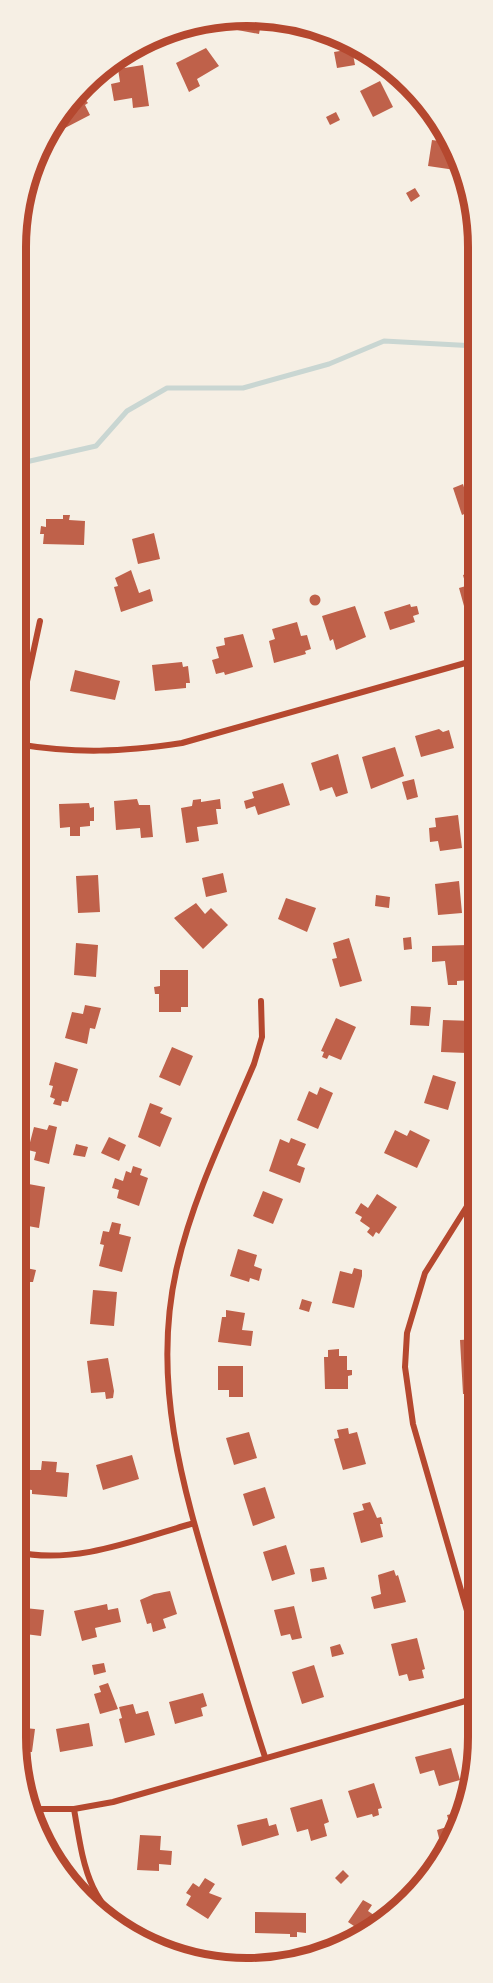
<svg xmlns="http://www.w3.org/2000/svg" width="493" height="1983" viewBox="0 0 493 1983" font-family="Montserrat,sans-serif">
<rect width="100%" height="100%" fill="#f6efe4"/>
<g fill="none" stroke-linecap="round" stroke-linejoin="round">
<path stroke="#c9d6d2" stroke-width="5" d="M17,464L96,446L127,411L167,388H243L329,364L384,341L476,346"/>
</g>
<path fill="#bf614a" d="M262,18L259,34L232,29L234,20Z
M206,48L219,66L197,79L200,86L189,92L176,63Z
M352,49L355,65L337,68L334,52Z
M143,65L149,106L133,108L132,98L114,101L111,84L120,82L118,69Z
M380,81L393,107L373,117L360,91Z
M80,93L88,103L85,105L90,115L65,128L59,116Z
M336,112L340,120L330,125L326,117Z
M432,140L453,143L462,171L428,166Z
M415,188L420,196L411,202L406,193Z
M463,484L471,511L462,515L453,488Z
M63,515H70L69,520L85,521L84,545L43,544L44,534H40L41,526L46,527V519H63Z
M154,533L160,559L138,564L132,539Z
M131,570L139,593L150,589L153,601L121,612L114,587L118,586L115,578Z
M476,571V606L471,608L470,604L464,606L459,588L466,586L463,575Z
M309.5 600a5.5 5.5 0 1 1 11 0a5.5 5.5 0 1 1-11 0Z
M410,604L411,607L417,606L419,614L413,616L415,622L390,630L384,612Z
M355,606L366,637L336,650L333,639L330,641L322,616Z
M297,622L301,636L307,635L311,649L305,651L306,654L274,663L269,641L275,639L272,629Z
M243,634L253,667L225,675L224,672L216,674L212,660L219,658L216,647L225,645L224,638Z
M182,662L183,667L188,666L190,683H186V688L155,691L152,665Z
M75,670L120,681L115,700L70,691Z
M439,729L443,732L449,730L454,748L421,757L415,736Z
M395,747L404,776L371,789L362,757Z
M338,754L348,793L336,797L332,787L320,791L311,763Z
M414,779L418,797L407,800L402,782Z
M283,783L290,805L258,815L255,806L246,809L244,801L254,798L252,792Z
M137,799L139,805H150L153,837L141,838L140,828L116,830L114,801Z
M201,799V802L220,799L221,809H216L218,824L197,827L199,841L186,843L181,808L192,806L193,800Z
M89,803L90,808L94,807V821H90V826L80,827V836H70V827L60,828L59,804Z
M458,815L462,848L440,851L438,841L430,842L429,828L436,827L435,818Z
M223,873L227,892L206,897L202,878Z
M98,875L100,912L78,913L76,876Z
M459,881L462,913L438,915L435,884Z
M376,895L390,897L389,908L375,906Z
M286,898L316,908L307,932L278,919Z
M196,903L205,914L211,908L228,925L203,949L174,918Z
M411,937L412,949L404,950L403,938Z
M349,938L362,981L340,987L332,959L337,958L333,943Z
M76,943L98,945L96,977L74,975Z
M468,945L470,980L457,981V985H448L445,961L432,962V946Z
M160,970H188V1007H181V1012H159V994H155L154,987L160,986Z
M85,1005L101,1008L95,1029L90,1028L87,1044L65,1038L72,1012L83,1014Z
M411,1006L431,1007L429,1026L410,1025Z
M336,1018L356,1027L341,1060L329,1055L327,1059L322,1057L324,1052L321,1051Z
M443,1020L473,1021V1038H467V1053L441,1052Z
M172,1047L193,1056L180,1086L159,1077Z
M55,1062L78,1069L68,1102L62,1101L61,1106L53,1104L55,1099L50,1097L53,1086L49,1085Z
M433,1075L456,1082L448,1110L424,1103Z
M320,1087L333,1093L318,1129L297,1120L309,1091L317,1095Z
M150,1103L163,1108L160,1113L172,1118L160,1147L138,1137Z
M49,1125L57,1127L49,1164L34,1160L36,1152L28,1150L34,1127L47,1130Z
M395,1130L407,1136L410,1130L430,1140L417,1168L384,1153Z
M109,1137L126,1145L119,1161L101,1153Z
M291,1138L306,1144L297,1165L305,1168L300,1183L269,1171L280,1139L289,1143Z
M76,1144L88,1147L85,1157L73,1155Z
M133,1166L142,1169L140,1175L148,1178L139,1206L117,1198L119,1190L112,1188L115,1178L123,1181L126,1171L131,1173Z
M23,1183L45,1187L39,1228L17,1224L19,1216L16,1215Z
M263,1191L283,1199L273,1224L253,1216Z
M377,1194L397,1207L379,1234L376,1232L373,1237L367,1232L370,1228L360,1221L362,1217L355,1213L361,1203L368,1208Z
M112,1222L121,1224L119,1234L131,1237L122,1272L99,1266L104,1245L100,1244L103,1231L109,1232Z
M16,1246L30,1249L26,1268L36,1270L33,1282H16Z
M238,1249L257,1255L254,1266L262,1269L259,1281L250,1278L249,1282L230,1276Z
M354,1268L362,1270V1276L354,1308L332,1303L340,1271L352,1274Z
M93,1290L117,1292L114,1326L90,1324Z
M302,1299L312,1302L309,1312L299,1309Z
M16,1307L27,1309L25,1320L18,1319L17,1325Z
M226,1310L245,1313L242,1330L253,1331L251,1346L218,1342L222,1317H226Z
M476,1339V1394H463L460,1340Z
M339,1349V1356H347V1370H352V1375L348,1376V1389H325L324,1357H328V1350Z
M108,1358L114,1391L113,1398L106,1399L105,1392L91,1393L87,1361Z
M218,1366H243V1397H229V1390H218Z
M348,1428L349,1434L357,1432L366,1464L343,1470L334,1439L339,1438L337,1430Z
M249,1432L257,1458L234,1465L226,1438Z
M132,1455L139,1479L103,1490L96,1465Z
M42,1461L57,1462L56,1472L69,1473L67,1497L32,1494V1490L25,1489L26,1470H41Z
M265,1487L275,1518L253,1526L243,1494Z
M370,1502L377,1518L381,1517L383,1524H380L383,1537L361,1543L353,1513L364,1510L362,1504Z
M286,1545L295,1574L272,1581L263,1552Z
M324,1567L327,1579L312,1582L310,1569Z
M394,1570L396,1576L398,1575L406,1602L374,1609L371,1597L381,1594L378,1575Z
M170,1591L177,1614L163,1619L166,1628L153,1632L151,1623L147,1624L140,1600L154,1594Z
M107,1604L108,1610L118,1608L121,1622L95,1628L97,1637L82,1641L74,1611Z
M294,1606L302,1638L292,1640L290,1634L281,1636L274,1610Z
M15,1607L44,1610L41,1636L25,1634L24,1644L15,1643Z
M417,1638L425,1669L422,1670L424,1678L409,1681L407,1674L399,1676L391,1644Z
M340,1644L344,1654L332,1657L330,1647Z
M104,1663L106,1672L94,1675L92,1665Z
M314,1665L324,1697L302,1704L292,1672Z
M108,1683L118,1709L100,1714L94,1694L101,1692L99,1686Z
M203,1693L207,1706L201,1708L203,1716L175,1724L169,1702Z
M133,1704L136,1714L148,1711L155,1735L125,1743L119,1719L122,1718L119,1707Z
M89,1723L93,1746L60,1752L56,1729Z
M15,1727L35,1729L32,1752L18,1751Z
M451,1748L460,1780L439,1786L434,1770L420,1774L415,1757Z
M374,1783L382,1808L378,1809L379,1815L373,1817L372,1814L357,1818L348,1791Z
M322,1799L329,1822L324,1824L327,1836L311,1841L308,1829L297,1832L290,1808Z
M461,1812L450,1844L441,1846L437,1830L450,1826L447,1815Z
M267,1818L269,1826L276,1824L279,1835L242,1846L237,1825Z
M140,1835L161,1836L160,1850L172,1851L171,1865L159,1864V1871L137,1870Z
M343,1870L349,1876L341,1884L335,1878Z
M205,1878L215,1884L209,1893L222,1898L208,1919L186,1905L191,1896L186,1893L193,1883L199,1887Z
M363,1900L372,1905L368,1911L384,1922L363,1932L348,1922Z
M255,1912L306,1913V1933L297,1932V1937H290V1934L255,1933Z"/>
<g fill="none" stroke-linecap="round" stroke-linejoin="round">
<path stroke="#b5482f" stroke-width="6" d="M16,744C78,754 121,752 182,743L476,660
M16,762L21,709L40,621
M16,959V882
M261,1001L262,1037L254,1064C226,1130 193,1197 177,1267C150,1383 184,1491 217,1601C233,1653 248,1705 265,1757
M15,1552C76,1565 135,1540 194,1523
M476,1642L413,1424L405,1367L407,1333L425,1273L476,1192
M29,1809H74L113,1802L476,1698
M74,1809C85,1875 88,1902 145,1944"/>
</g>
<path d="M0 0H493V1983H0ZM247 26H247A221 221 0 0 1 468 247V1737A221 221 0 0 1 247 1958H247A221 221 0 0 1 26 1737V247A221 221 0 0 1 247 26Z" fill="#f6efe4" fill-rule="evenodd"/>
<path fill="none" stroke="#b5482f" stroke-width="8" d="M247 26H247A221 221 0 0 1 468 247V1737A221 221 0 0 1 247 1958H247A221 221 0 0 1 26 1737V247A221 221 0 0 1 247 26Z"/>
</svg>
